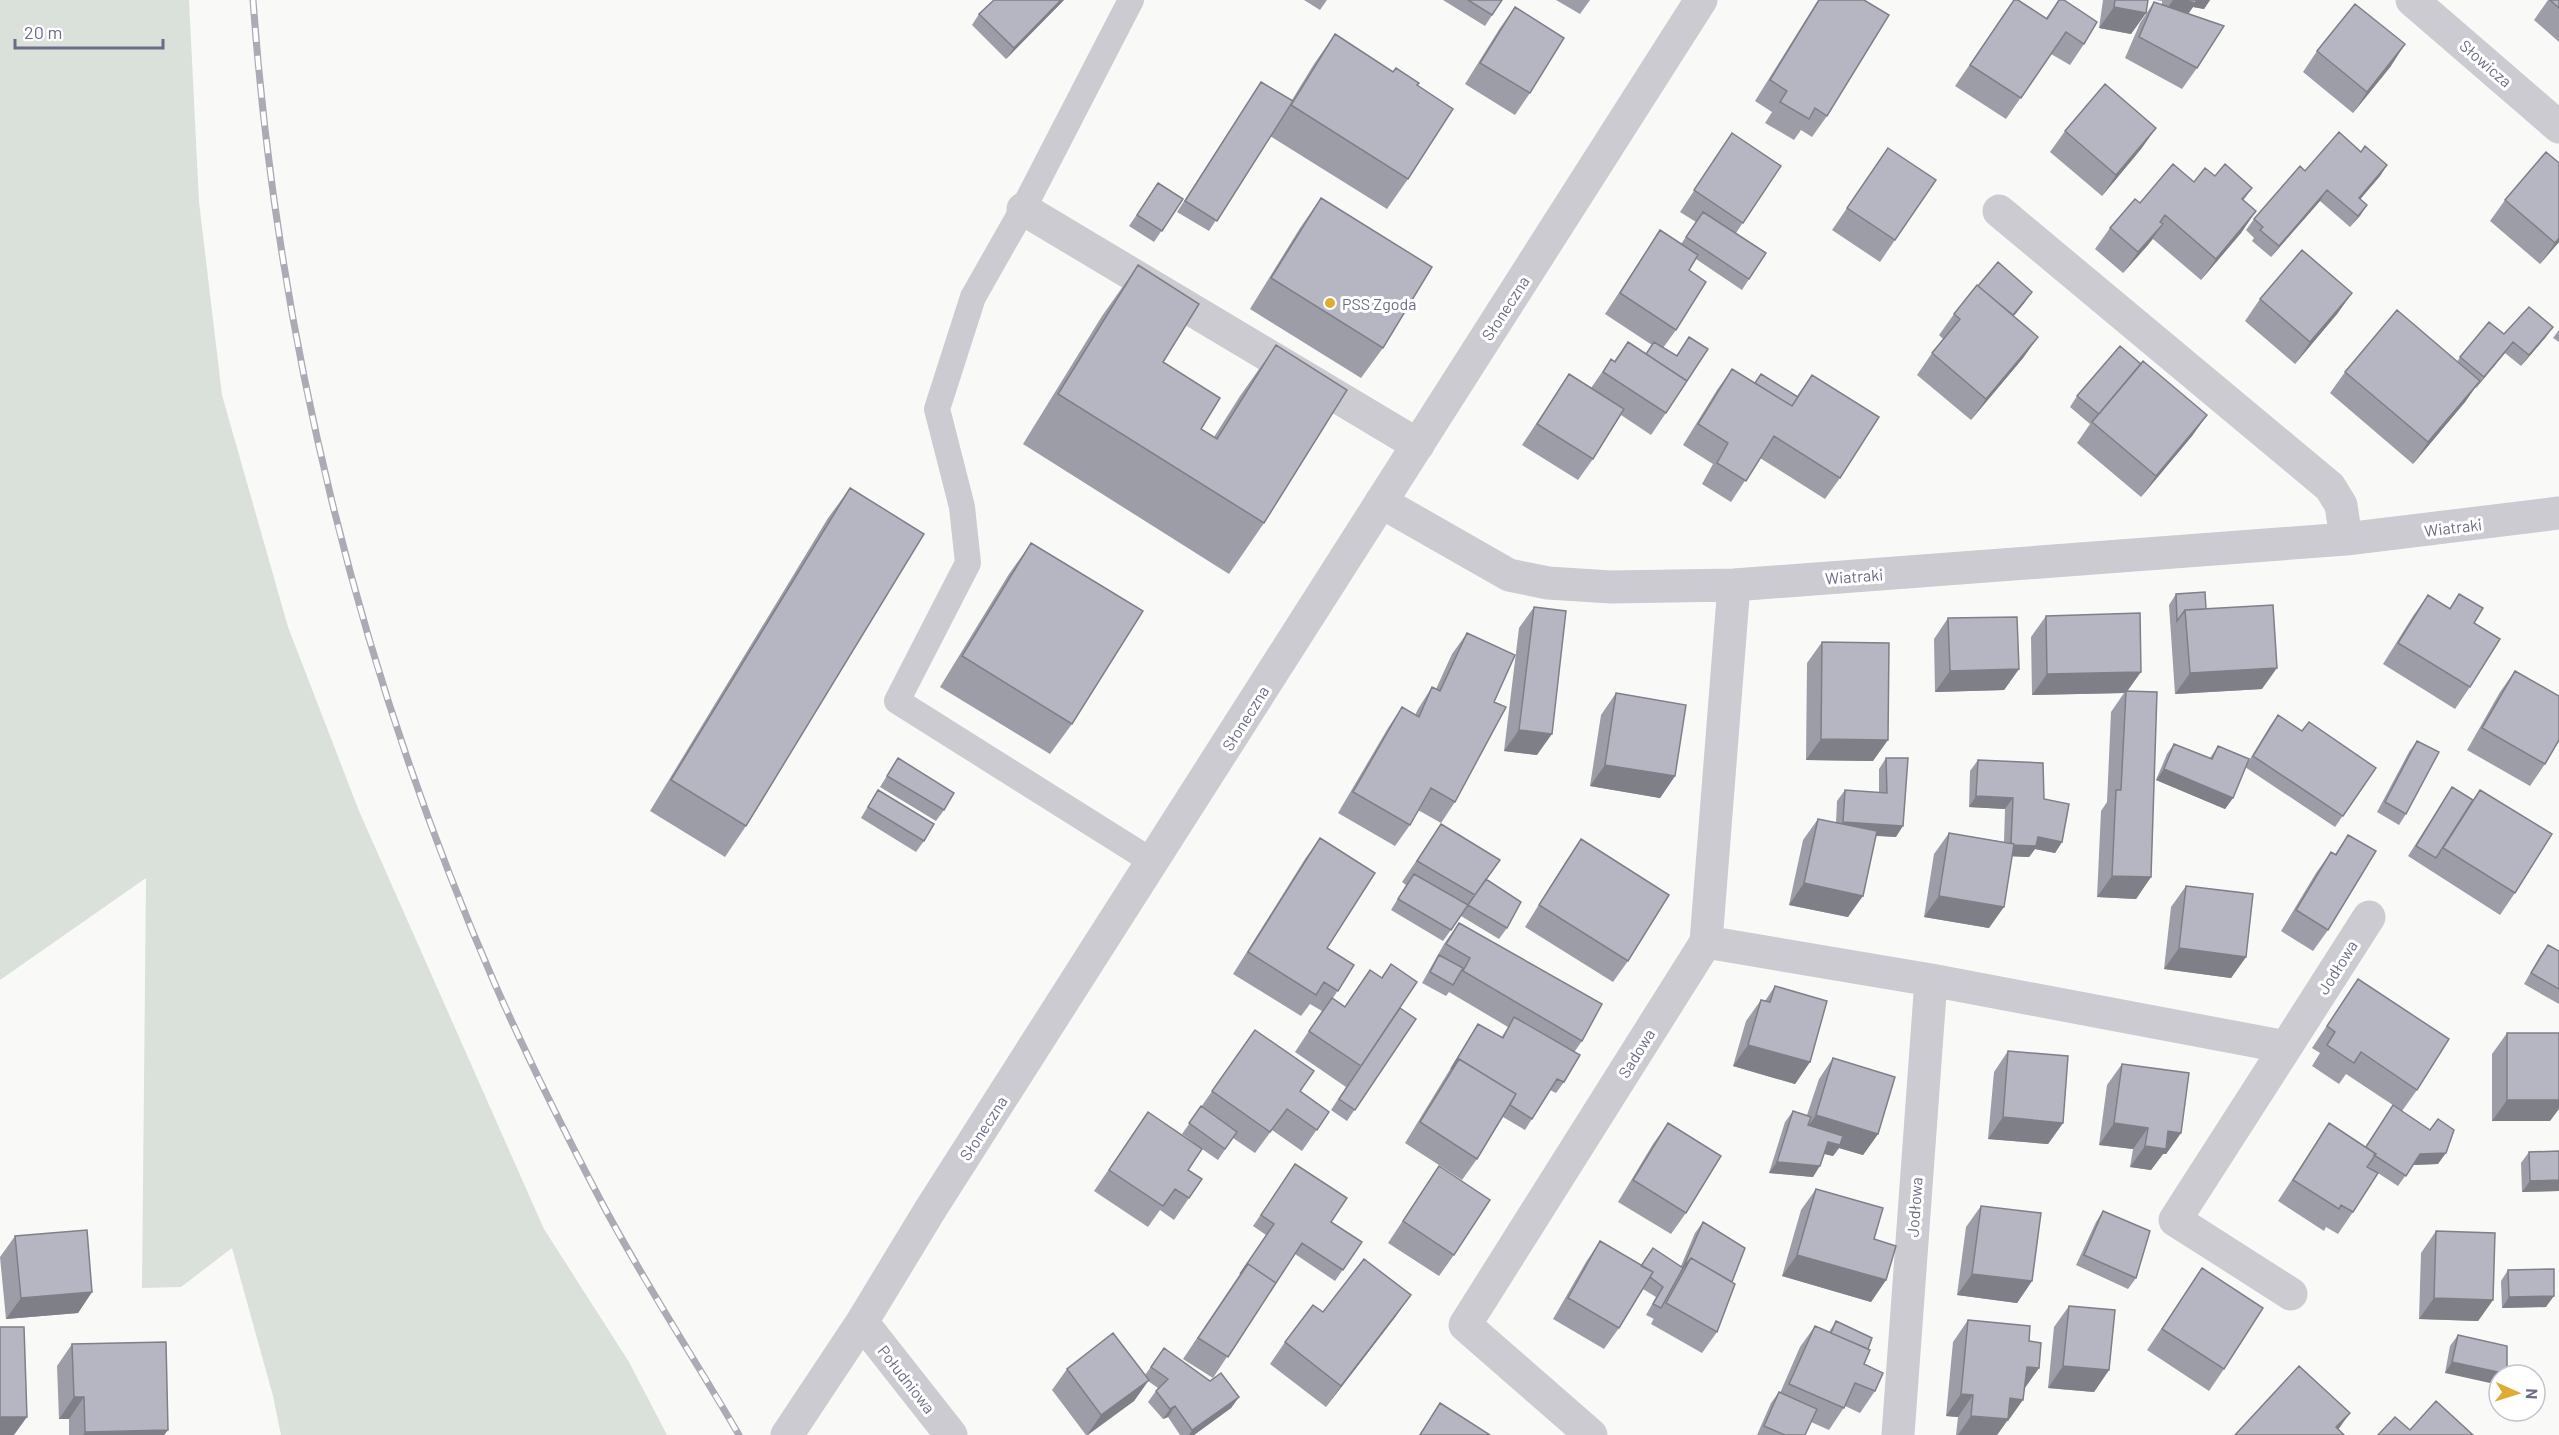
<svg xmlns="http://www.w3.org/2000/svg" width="2559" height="1435" viewBox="0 0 2559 1435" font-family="Barlow,sans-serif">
<rect width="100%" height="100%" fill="#f9faf8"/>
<path fill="#d9e1da" d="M0,0H189L199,202L222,395L288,627L359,811L544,1229L629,1362L667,1435H281L273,1396L232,1248L181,1287L142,1288L146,878L0,980Z"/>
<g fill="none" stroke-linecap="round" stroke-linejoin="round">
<path stroke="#cbcbd1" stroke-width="26" d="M1131,0L1023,209L973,297L937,409L962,507L968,563L897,701L1153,862"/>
<path stroke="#cbcbd1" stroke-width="33" d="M2412,0L2559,127
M1023,209L1418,445
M1999,211L2330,487L2341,505L2346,539
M1381,502L1509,575L1548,583L1611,587L1734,585L2346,539L2559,513
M1706,942L1931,980L1898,1435
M1931,980L2286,1047L2369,917
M2286,1047L2175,1220L2291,1294
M1591,1435L1465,1325L1706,942L1734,585"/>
<path stroke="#cbcbd1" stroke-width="33" d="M862,1322L951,1435
M787,1435L862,1322L930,1210L1701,0"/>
<g stroke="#ababb5" stroke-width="7">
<path id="rail" d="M253,0C277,337 359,672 494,982C527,1057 564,1131 602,1203C644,1282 694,1358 739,1435"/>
</g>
<use href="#rail" stroke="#fff" stroke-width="4.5" stroke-dasharray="14" stroke-linecap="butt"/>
</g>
<path fill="#9c9da6" d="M1064,0L1006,59L972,25L979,14Z
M1304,0H1327L1320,10Z
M1443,0H1502L1485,26Z
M1556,0H1590L1580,14Z
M1818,0H1864L1827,116L1812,137L1801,130L1794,140L1765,123L1772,112L1755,101Z
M2014,0L2046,18L2059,0L2084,44L2070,65L2051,54L2006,119L1955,86Z
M2103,0H2148L2146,13L2131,34L2099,28Z
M2155,0H2210L2204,9L2193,7L2188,14L2197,68L2182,89L2125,58L2140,23L2154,2L2162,5V1Z
M2548,0H2559V42L2534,20Z
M1515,7L1530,93L1515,115L1465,84L1500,28Z
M1335,34L1393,72L1417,85L1408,179L1387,209L1270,136L1209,231L1177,212L1261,82L1292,100L1314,64Z
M2317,51L2391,66L2353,113L2303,72Z
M2156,128L2141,149L2102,196L2050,152L2065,131Z
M1732,133L1781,166L1736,233L1766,253L1742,290L1696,259L1689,270L1676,330L1663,348L1676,356L1689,337L1666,413L1651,435L1621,415L1593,459L1578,480L1522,445L1569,374L1591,388L1611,359L1614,361L1628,342L1646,354L1652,345L1605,314L1660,230L1681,244L1696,222L1680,212Z
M1888,148L1895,240L1880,262L1832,230Z
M2361,152L2387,165L2380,176L2360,199L2367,205L2350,227L2320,201L2271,257L2252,241L2254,238L2246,230L2254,219Z
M2215,176L2252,188L2243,201L2256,211L2241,233L2201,280L2153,239L2123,273L2095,249L2110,228L2140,203L2194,182Z
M1158,183L1183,199L1154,242L1129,226Z
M1321,198L1383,348L1361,378L1250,309L1300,228Z
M2505,200L2559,242L2540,264L2490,221Z
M1138,265L1163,362L1201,429L1214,437L1240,396L1276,345L1264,523L1229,574L1023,444L1102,316Z
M2352,293L2337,314L2295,364L2245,321L2260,299Z
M2025,302L2014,316L2038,337L2023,358L1971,420L1917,375L1932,353L1943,339L1939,335L1954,314Z
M2553,327L2545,338L2521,366L2505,353L2476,388L2475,387L2465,402L2413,464L2330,393L2345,372L2457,362L2460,357L2504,334Z
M2559,330V342L2553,338Z
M2141,364L2207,415L2192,436L2141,497L2077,443L2090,424L2070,407L2077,396Z
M1732,369L1755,383L1761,374L1797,396L1812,375L1840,478L1825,499L1760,458L1731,502L1702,484L1713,464L1683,445L1717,390Z
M850,488L746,826L725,857L650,811L828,518Z
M1031,543L1072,724L1050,754L940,687L1009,574Z
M2176,594L2206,609L2262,689L2175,694L2169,605Z
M2459,594L2474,623L2470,687L2455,709L2383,664L2413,616L2428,595L2450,608Z
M1534,607L1537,755L1504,751L1519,628Z
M2046,616L2127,691L2151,877L2136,899L2097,897L2101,811L2107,802L2111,712L2124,693L2032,695L2031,637Z
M1948,618L2019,669L2004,690L1935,692L1934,639Z
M1467,633L1494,702L1455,802L1441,823L1418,810L1410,825L1395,846L1338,813L1388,728L1402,707L1415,715L1418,709L1432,687L1436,689L1452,654Z
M1822,642L1873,761L1806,760L1807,663Z
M2515,671L2545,764L2530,786L2467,750L2500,692Z
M1616,693L1675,776L1660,798L1590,786L1601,715Z
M2278,715L2302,731L2376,768L2335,827L2245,767L2270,726Z
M2417,741L2406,814L2399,825L2377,812L2409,752Z
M2174,744L2210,758L2218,746L2233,798L2225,809L2156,780L2167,754Z
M898,758L944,810L936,821L880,787Z
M1886,758L1896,837L1876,836L1848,917L1789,905L1803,840L1818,819L1836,823L1837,801L1845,790L1879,793V769Z
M1978,760L2044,799L2062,842L2055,853L2035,849L2029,857L2012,856L1989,928L1924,917L1934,854L1949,833L2004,842L2005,809L1969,807L1970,771Z
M2452,787L2473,800L2480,790L2515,893L2500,915L2408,856Z
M878,790L924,841L916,852L861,818L871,801Z
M1441,824L1486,879L1507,928L1499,939L1461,916L1443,941L1391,910L1406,885L1402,882Z
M2348,835L2328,930L2313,951L2281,931L2316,873L2331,852L2335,854Z
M1320,838L1327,948L1354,965L1333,998L1345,1006L1370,970L1381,978L1391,964L1400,1008L1416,1019L1347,1121L1331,1110L1346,1087L1295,1052L1322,1011L1310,1004L1301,1016L1233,974L1305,859Z
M1581,839L1628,961L1613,982L1525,927L1566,861Z
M2186,886L2246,957L2231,978L2164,969L2171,907Z
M1459,923L1582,1041L1575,1051L1564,1082L1556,1093L1550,1090L1525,1130L1503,1117L1477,1159L1462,1180L1405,1143L1471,1035L1478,1024L1501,1038L1508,1027L1449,992L1446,996L1422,983L1444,944Z
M2548,945L2559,951V1004L2524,984L2540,956Z
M2358,979L2417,1090L2402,1111L2346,1074L2339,1084L2312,1066L2320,1053L2312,1048Z
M1775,986L1810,1062L1795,1084L1733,1066L1746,1021L1761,1000L1765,1001Z
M1255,1030L1300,1091L1329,1112L1302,1151L1272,1130L1255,1153L1233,1138L1218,1160L1202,1149L1188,1170L1202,1179L1174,1220L1160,1210L1148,1227L1094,1191L1148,1112L1196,1144L1182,1134Z
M2507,1033L2550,1121H2492V1054Z
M2008,1051L2063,1123L2048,1144L1988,1139L1994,1072Z
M1833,1058L1878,1134L1863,1155L1839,1148L1833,1156L1824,1154L1813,1177L1769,1173L1785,1122L1793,1111L1807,1115L1819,1079Z
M2122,1064L2181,1133L2166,1154H2163L2151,1170L2130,1167L2133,1149L2099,1145L2107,1085Z
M2393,1105L2438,1164L2413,1165L2398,1186L2367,1166L2353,1212L2338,1234L2326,1227L2324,1231L2278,1201L2329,1123L2365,1147Z
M1668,1123L1686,1213L1671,1234L1618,1202L1653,1144Z
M2559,1151V1191L2522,1192L2521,1163L2529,1152Z
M1295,1164L1331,1222L1362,1242L1335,1281L1295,1254L1213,1378L1183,1359L1266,1235L1253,1226Z
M1439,1166L1454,1255L1439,1276L1388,1243Z
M1816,1189L1874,1239L1886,1280L1871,1302L1782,1276L1801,1210Z
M1981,1206L2032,1281L2017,1303L1957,1295L1966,1227Z
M2103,1211L2136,1278L2128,1289L2076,1265L2096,1222Z
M1703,1222L1732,1282L1717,1332L1702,1353L1651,1324L1654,1318V1319L1646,1315L1656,1297L1643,1289L1619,1328L1604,1349L1553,1319L1586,1262L1600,1241L1641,1265L1681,1266L1695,1233Z
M2436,1231L2493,1300L2478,1321L2419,1319L2421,1253Z
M15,1236L92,1292L78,1313L6,1319L0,1257Z
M2202,1268L2224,1369L2209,1391L2147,1350Z
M2508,1270L2546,1307L2502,1308L2501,1281Z
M2069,1306L2109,1370L2094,1392L2048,1388L2054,1327Z
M1323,1312L1396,1316L1326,1407L1270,1364L1285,1342Z
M1968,1320L2029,1341L2039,1368L2024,1389L2008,1421H2007L1997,1435H1956L1958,1417L1946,1416L1953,1342Z
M1836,1321L1868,1349L1864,1364L1875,1391L1860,1413L1845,1406L1829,1430L1811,1422L1805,1435H1757L1771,1403L1779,1392L1780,1393L1800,1347L1815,1326L1829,1332Z
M2458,1335L2507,1374L2506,1375L2445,1373L2450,1346Z
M72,1344L168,1430L164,1435H69V1419H59L57,1366Z
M1164,1348L1210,1381L1239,1397L1231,1408L1194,1435H1180L1168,1417L1163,1419L1148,1402L1158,1388L1148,1381L1134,1401L1088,1435H1086L1052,1390L1067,1369L1145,1375Z
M1440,1403L1490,1435H1419Z"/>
<path fill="#7f7f87" d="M1061,0H1064L1006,59L1014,48Z
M2173,0H2210L2204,9L2193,7L2181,24L2159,20Z
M2114,7L2146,13L2131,34L2099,28Z
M2405,44L2391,66L2353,113L2367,92Z
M2156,128L2141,149L2102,196L2116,175Z
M2387,165L2380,176L2352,209L2359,198Z
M2327,190L2320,201L2271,257L2279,246Z
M2367,205L2360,216L2350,227L2358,216Z
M2256,211L2241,233L2201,280L2216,259Z
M2163,224L2148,245L2123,273L2138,252Z
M2559,238V242L2540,264L2555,243Z
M2032,292L2025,302L1997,336L2005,325Z
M2352,293L2337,314L2295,364L2310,342Z
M2553,327L2545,338L2521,366L2529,355Z
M2038,337L2023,358L1971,420L1986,399Z
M2513,342L2505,353L2476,388L2484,377Z
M2480,381L2465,402L2413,464L2428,442Z
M2207,415L2192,436L2141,497L2156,476Z
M2277,668L2262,689L2175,694L2190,673Z
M2019,669L2004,690L1935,692L1950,671Z
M2141,672L2126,693V691L2124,693L2032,695L2047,674Z
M1519,730L1552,734L1537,755L1504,751Z
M1821,739L1888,740L1873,761L1806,760Z
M1605,765L1675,776L1660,798L1590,786Z
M2164,769L2233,798L2225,809L2156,780Z
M1976,796L2013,798L2005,809L1969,807Z
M1843,822L1903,826L1896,837L1836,833Z
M2038,837L2062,842L2055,853L2035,849L2029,857L2003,856L2011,845Z
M2112,876L2151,877L2136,899L2097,897Z
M1804,883L1863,896L1848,917L1789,905Z
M1939,896L2004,907L1989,928L1924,917Z
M2179,948L2246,957L2231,978L2164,969Z
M1748,1045L1810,1062L1795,1084L1733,1066Z
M2507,1100H2559V1109L2550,1121H2492Z
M1816,1115L1878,1134L1863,1155L1839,1148L1833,1156L1821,1153L1801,1136Z
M2003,1117L2063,1123L2048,1144L1988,1139Z
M2114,1123L2148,1128L2133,1149L2099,1145Z
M2168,1131L2181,1133L2166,1154H2163L2151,1170L2130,1167L2145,1146Z
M2446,1153L2438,1164L2412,1165L2420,1154Z
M1777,1162L1820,1166L1813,1177L1769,1173Z
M2559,1180V1191L2522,1192L2530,1181Z
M1797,1255L1886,1280L1871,1302L1782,1276Z
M1972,1274L2032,1281L2017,1303L1957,1295Z
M92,1292L78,1313L6,1319L21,1298Z
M1411,1295L1396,1316L1326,1407L1341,1386Z
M2554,1296L2546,1307L2502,1308L2509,1297Z
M2434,1298L2493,1300L2478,1321L2419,1319Z
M2452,1362L2507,1374L2506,1375H2499V1385L2445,1373Z
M2063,1366L2109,1370L2094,1392L2048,1388Z
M2027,1367L2039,1368L2024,1389Z
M1149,1380L1134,1401L1087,1435L1101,1415Z
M1961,1394L1973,1395L1958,1417L1946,1416Z
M74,1397H84L69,1419H59Z
M1239,1397L1231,1408L1194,1435H1189L1192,1430Z
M2010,1398L2023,1400L2008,1421H2007L1997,1435H1958L1971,1416Z
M1175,1406L1168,1417L1163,1419L1170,1409Z
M2350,1413L2335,1434L2336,1427Z
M0,1417H27L14,1435H0Z
M168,1430L164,1435H83L85,1432Z"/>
<path fill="#b5b6c1" stroke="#7f7f87" stroke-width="1.5" d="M994,0H1061L1014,48L979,14Z
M1468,0H1502L1492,15Z
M1819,0H1864L1889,15L1827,116L1815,108L1809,119L1780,102L1787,91L1770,80Z
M2014,0H2018L2047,19L2059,0H2064L2097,22L2084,44L2066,32L2021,98L1970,65Z
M2115,0H2148L2146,13L2114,7Z
M2181,0H2196V3Z
M2550,0H2559V8Z
M2154,2L2224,26L2197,68L2139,37Z
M2355,4L2405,44L2367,92L2317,51Z
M1515,7L1564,38L1530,93L1480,63Z
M1335,34L1393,72L1396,68L1419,83L1417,85L1453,109L1408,179L1291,105Z
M1261,82L1293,101L1217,221L1185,201Z
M2105,84L2156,128L2116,175L2065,131Z
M2339,132L2361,152L2365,146L2387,165L2359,198L2367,205L2358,216L2327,190L2279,246L2260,230L2263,227L2254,219L2300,166L2305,171Z
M1732,133L1781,166L1743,223L1694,190Z
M1888,148L1936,180L1895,240L1847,208Z
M2546,152L2559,163V238L2555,243L2505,200Z
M2173,164L2194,182L2205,168L2215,176L2225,164L2252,188L2242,199L2256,211L2216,259L2165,215L2160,222L2163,224L2138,252L2110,228L2135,199L2140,203Z
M1158,183L1183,199L1162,231L1137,215Z
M1321,198L1432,267L1383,348L1271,278Z
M1703,212L1766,253L1749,279L1686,237Z
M1660,230L1698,255L1689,270L1706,282L1676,330L1620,293Z
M2302,250L2352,293L2310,342L2260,299Z
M1998,262L2032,292L2013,315L1978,286Z
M1138,265L1199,304L1163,362L1220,398L1201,429L1217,439L1276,345L1347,390L1264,523L1058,394Z
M1977,285L2038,337L1986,399L1932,353L1960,319L1954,314Z
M2529,307L2553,327L2529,355L2513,342L2484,377L2460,357L2489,322L2504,334Z
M2397,310L2480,381L2428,442L2345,372Z
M1689,337L1708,349L1687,381L1646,354L1654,342L1677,356Z
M1628,342L1687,381L1666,413L1603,372L1611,359L1615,362Z
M2120,346L2141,364L2099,414L2077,396Z
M2143,361L2207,415L2156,476L2092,422Z
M1732,369L1792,406L1812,375L1879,417L1840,478L1774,436L1746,481L1717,463L1728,443L1698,424Z
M1569,374L1624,409L1593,459L1537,424Z
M1761,374L1798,397L1792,406L1755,383Z
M850,488L924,534L746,826L671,780Z
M1031,543L1143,611L1072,724L962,656Z
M2205,592L2206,609L2185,610L2177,621L2176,594Z
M2459,594L2483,608L2474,623L2500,639L2470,687L2398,643L2428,595L2450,609Z
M2273,605L2277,668L2190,673L2185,610Z
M1534,607L1566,611L1552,734L1519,730Z
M2140,613L2141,672L2047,674L2046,616Z
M2017,617L2019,669L1950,671L1948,618Z
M1467,633L1515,655L1494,702L1506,707L1455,802L1431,788L1410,825L1353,792L1402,707L1419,717L1432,687L1440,691Z
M1822,642L1889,643L1888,740L1821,739Z
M2515,671L2559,696V740L2545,764L2482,728Z
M2126,691L2157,692L2151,877L2112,876L2116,790H2121Z
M1616,693L1686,705L1675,776L1605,765Z
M2278,715L2302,731L2309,722L2376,768L2343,816L2253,756Z
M2417,741L2439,752L2406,814L2385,802Z
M2174,744L2212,759L2218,746L2249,759L2233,798L2164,769Z
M898,758L954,793L944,810L887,776Z
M1886,758H1908L1903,826L1843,822L1845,790L1887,793Z
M1978,760L2043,763L2044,799L2069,804L2062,842L2038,837L2036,846L2014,845V844L2011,843L2013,798L1976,796Z
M2452,787L2473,800L2436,858L2416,846Z
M878,790L934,824L924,841L868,807Z
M2480,790L2552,834L2515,893L2443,848Z
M1818,819L1877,831L1863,896L1804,883Z
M1441,824L1500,860L1475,895L1417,861Z
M1949,833L2014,844L2004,907L1939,896Z
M2348,835L2376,851L2328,930L2296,910L2331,852L2336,855Z
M1320,838L1375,873L1327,948L1354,965L1338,991L1324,982L1316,995L1248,952Z
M1581,839L1669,895L1628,961L1539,905Z
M1414,874L1468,905L1486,879L1521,902L1507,928L1468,905L1451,930L1398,899Z
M2186,886L2253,894L2246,957L2179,948Z
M1459,923L1602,1004L1582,1041L1463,971L1470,958L1446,944Z
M2548,945L2559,951V989L2531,973Z
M1439,955L1463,968L1453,985L1430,972Z
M1391,964L1417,982L1361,1066L1309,1031L1332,998L1345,1007L1370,970L1382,978Z
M2358,979L2449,1039L2417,1090L2361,1052L2354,1063L2327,1045L2335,1032L2327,1026Z
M1775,986L1827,1001L1810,1062L1748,1045L1761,1000L1770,1002Z
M1400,1008L1416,1019L1355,1110L1339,1099Z
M1514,1017L1580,1055L1564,1082L1557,1079L1532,1119L1510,1105L1516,1094L1459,1059L1451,1069L1478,1024L1503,1038Z
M1255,1030L1314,1071L1300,1091L1329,1112L1317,1130L1287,1109L1270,1132L1212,1091Z
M2507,1033H2559V1100H2507Z
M2008,1051L2068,1056L2063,1123L2003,1117Z
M1833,1058L1895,1077L1878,1134L1816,1115Z
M1459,1059L1516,1094L1477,1159L1420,1122Z
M2122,1064L2189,1073L2181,1133L2168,1131L2166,1149L2145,1146L2148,1128L2114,1123Z
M2393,1105L2430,1130L2438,1119L2454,1130L2446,1153L2420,1154L2406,1176L2374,1155L2376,1154L2366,1147Z
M1201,1106L1237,1132L1225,1149L1189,1123Z
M1793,1111L1811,1117L1808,1125L1843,1136L1840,1145L1828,1142L1820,1166L1777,1162Z
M1148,1112L1202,1149L1188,1170L1202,1179L1189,1198L1175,1189L1163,1206L1109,1170Z
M1668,1123L1721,1156L1686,1213L1633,1180Z
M2329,1123L2376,1154L2367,1167L2378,1173L2353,1212L2341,1205L2339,1209L2293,1180Z
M2559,1151V1180L2530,1181L2529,1152Z
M1295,1164L1347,1198L1331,1222L1362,1242L1343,1270L1302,1243L1276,1283L1248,1264L1240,1274L1274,1224L1261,1215Z
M1439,1166L1490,1200L1454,1255L1403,1221Z
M1816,1189L1883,1208L1874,1239L1896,1246L1886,1280L1797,1255Z
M1981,1206L2041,1213L2032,1281L1972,1274Z
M2103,1211L2150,1231L2136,1278L2084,1255Z
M1703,1222L1745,1248L1732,1282L1691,1258L1683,1268Z
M87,1230L92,1292L21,1298L15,1236Z
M2436,1231L2495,1233L2493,1300L2434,1298Z
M1600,1241L1653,1272L1619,1328L1568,1298Z
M1653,1248L1683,1268L1661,1308L1653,1304L1663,1287L1650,1277L1653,1272L1641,1266Z
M1691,1258L1735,1284L1717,1332L1666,1303Z
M1364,1259L1411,1295L1341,1386L1285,1342L1313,1305L1323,1312Z
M1248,1264L1276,1283L1228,1357L1198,1338Z
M2202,1268L2263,1308L2224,1369L2162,1329Z
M2554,1269V1296L2509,1297L2508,1270Z
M2069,1306L2115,1310L2109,1370L2063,1366Z
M1968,1320L2030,1326L2029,1341L2041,1343L2039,1368L2027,1367L2023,1400L2010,1398L2008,1419L1971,1416L1973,1395L1961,1394Z
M1836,1321L1872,1338L1868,1349L1831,1333Z
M1815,1326L1870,1350L1864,1364L1883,1373L1875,1391L1855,1383L1844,1408L1789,1384Z
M0,1327H24L27,1417H0Z
M1113,1333L1149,1380L1101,1415L1067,1369Z
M2458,1335L2507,1346V1374L2452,1362Z
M166,1342L168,1430L85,1432L84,1397H74L72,1344Z
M1164,1348L1210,1381L1221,1373L1239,1397L1192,1430L1175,1406L1170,1409L1156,1391L1168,1379L1151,1367Z
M2299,1366L2350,1413L2336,1427L2344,1435H2235Z
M1779,1392L1817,1409L1805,1435H1785L1764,1426Z
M2436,1401L2473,1435H2378L2395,1417L2410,1430Z
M1440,1403L1490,1435H1420Z"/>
<circle fill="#dfab33" stroke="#fff" stroke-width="2" cx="1330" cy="303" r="6"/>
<g text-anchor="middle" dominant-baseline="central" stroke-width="6" stroke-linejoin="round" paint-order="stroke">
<g font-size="16" fill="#6a6c88" stroke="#fff">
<text transform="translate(2486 63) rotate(41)">Słowicza</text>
<text transform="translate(1505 308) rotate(-57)">Słoneczna</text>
<text transform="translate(2453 527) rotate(-7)">Wiatraki</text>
<text transform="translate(1854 576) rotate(-4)">Wiatraki</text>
<text transform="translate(1245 718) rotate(-58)">Słoneczna</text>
<text transform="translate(2337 967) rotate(-58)">Jodłowa</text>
<text transform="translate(1636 1053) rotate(-58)">Sadowa</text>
<text transform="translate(983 1128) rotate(-57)">Słoneczna</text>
<text transform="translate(1914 1207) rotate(-86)">Jodłowa</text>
<text transform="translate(907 1379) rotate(52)">Południowa</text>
</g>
<g font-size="16" fill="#6a6c88" stroke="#fff" text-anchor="start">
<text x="1342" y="303">PSS Zgoda</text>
</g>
</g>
<g transform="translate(2517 1393) rotate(93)"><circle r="28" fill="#ffffff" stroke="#c3c4cf" stroke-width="1.5"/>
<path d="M0-4.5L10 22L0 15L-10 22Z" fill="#dfab33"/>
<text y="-9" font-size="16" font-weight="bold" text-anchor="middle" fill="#6a6c88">N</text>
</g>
<path d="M15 39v9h148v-9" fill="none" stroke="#6a6c88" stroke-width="3"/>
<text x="24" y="39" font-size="18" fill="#6a6c88" stroke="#ffffff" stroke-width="4.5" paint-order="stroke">20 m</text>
</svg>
